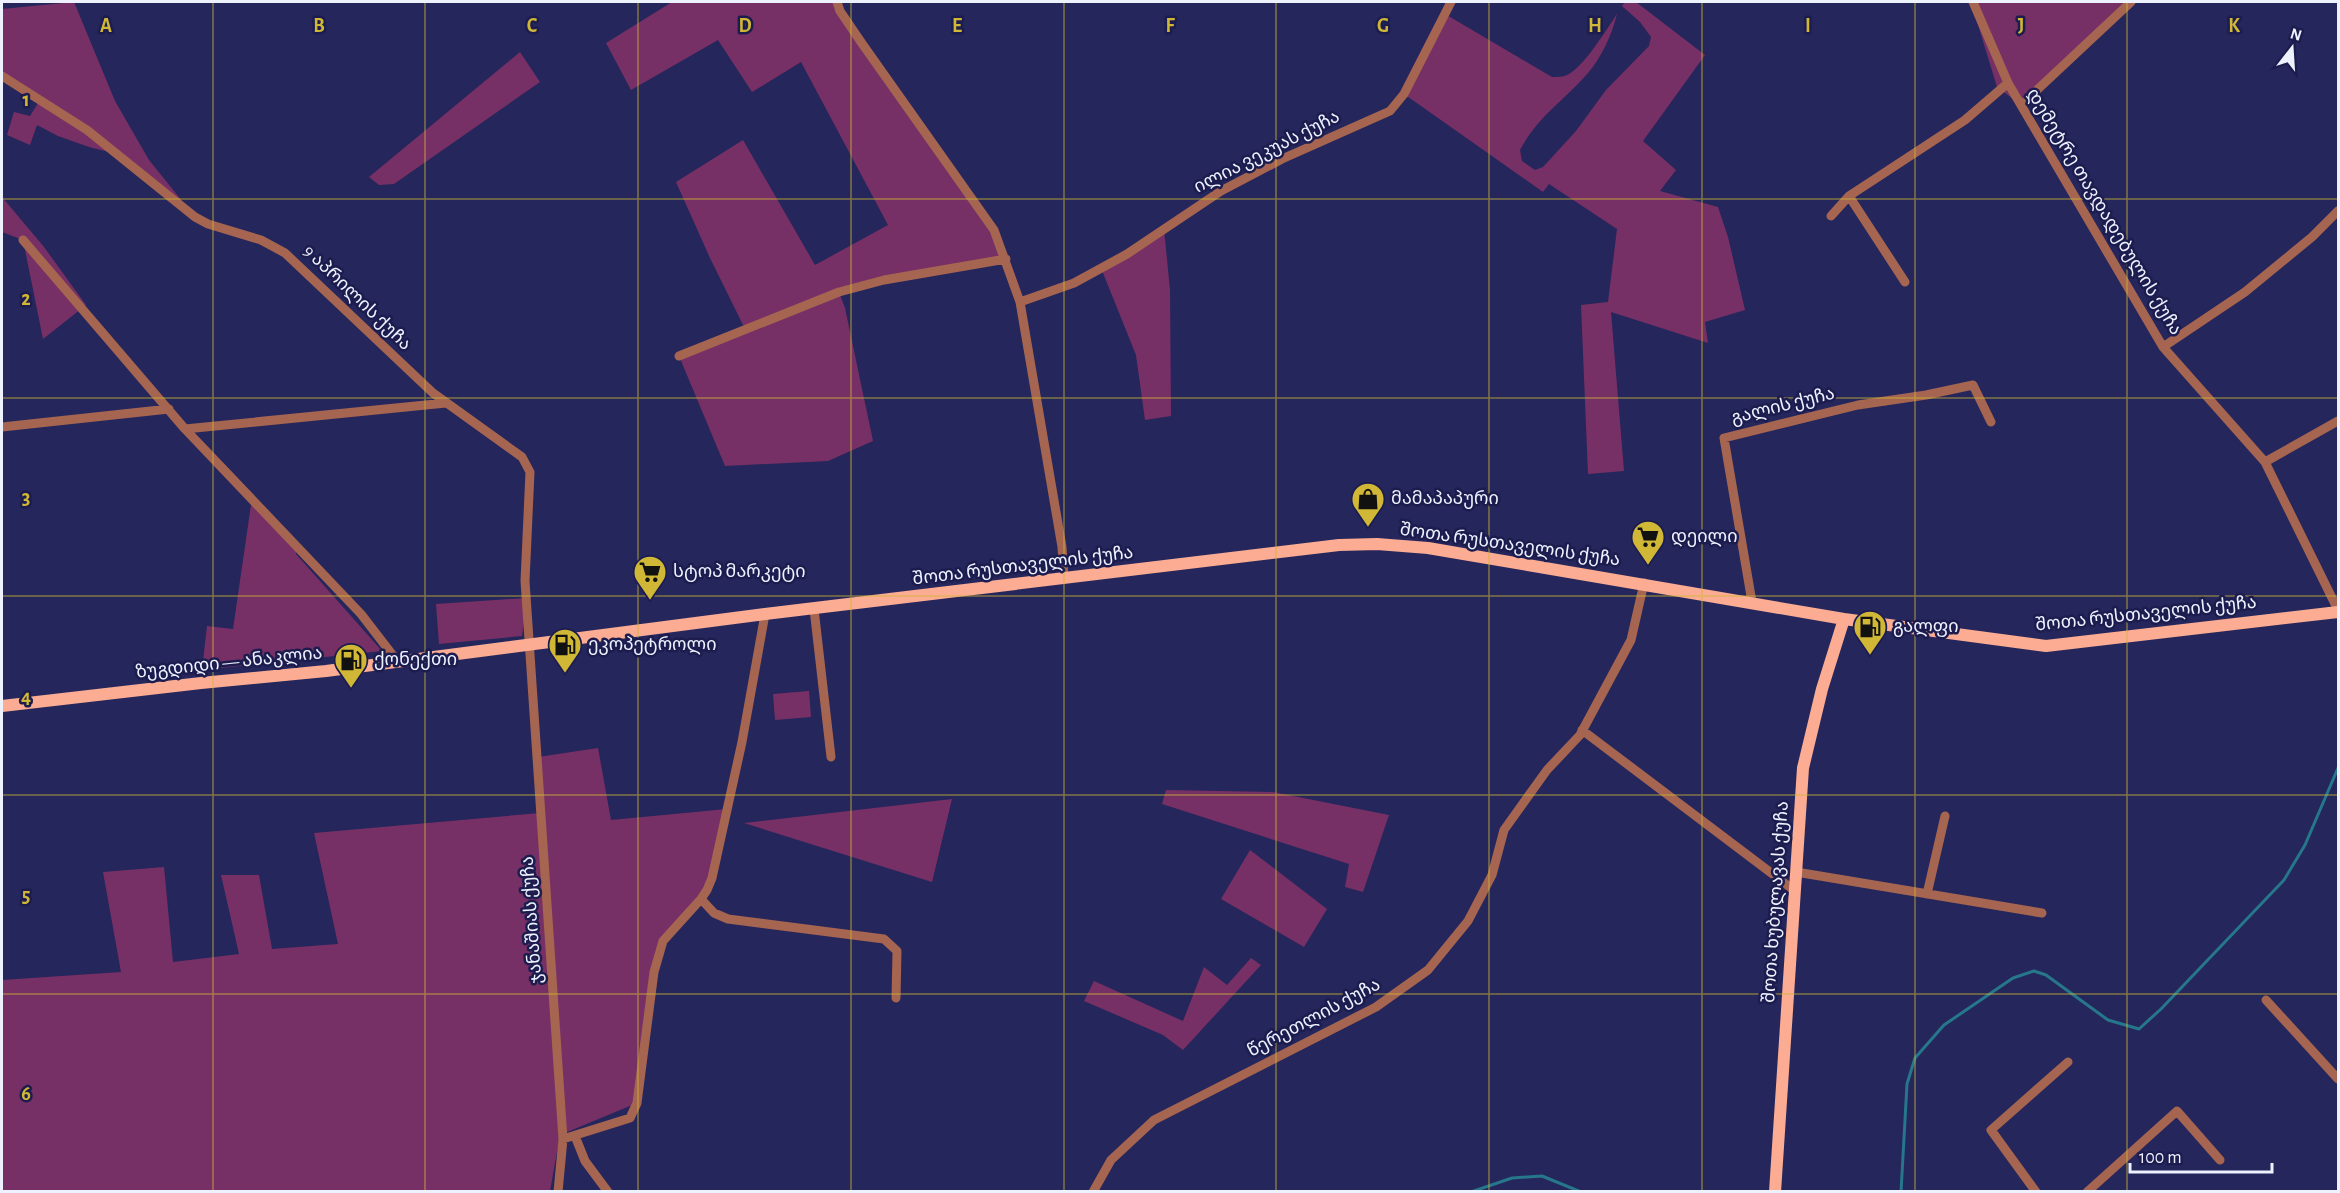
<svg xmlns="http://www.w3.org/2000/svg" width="2340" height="1193" viewBox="0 0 2340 1193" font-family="'Alegreya Sans','Noto Sans Georgian',sans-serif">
<rect width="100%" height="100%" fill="#25265b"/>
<path fill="#773065" d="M74,2L115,101L149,160L195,217L117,154L89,147L58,136L37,125L30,145L7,135L14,112L30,116L40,100L2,76V9Z
M672,2H837L994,230L1006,259L839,292L845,308L873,441L828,461L725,466L679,356L745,329L710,258L676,182L743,140L815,265L888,225L801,62L752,92L718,40L631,90L606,43Z
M1625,2H1636L1705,55L1643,141L1676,170L1660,191L1718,207L1728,237L1745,310L1705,322L1708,343L1611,312L1624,471L1588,474L1581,305L1608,302L1617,229L1549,184L1543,192L1404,94L1445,14L1552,77C1557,77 1563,77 1567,75C1584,67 1606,30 1617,14C1612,34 1602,57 1588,73C1564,101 1538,116 1520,150L1522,161L1535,170L1543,167L1576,131L1606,90L1649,46L1651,37L1640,22L1622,6Z
M1971,2H2131L2021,105L1997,87Z
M520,52L540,82L394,184L379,185L369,177Z
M2,197L44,247L86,305L43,339L23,240L2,232Z
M1164,229L1170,290L1171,416L1145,420L1136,355L1101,268Z
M252,498L297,545L296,554L382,651L202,670L207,626L233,629Z
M527,598L522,636L439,644L436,604Z
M809,691L811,717L775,720L773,694Z
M598,748L611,820L727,809L712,878L663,941L637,1103L560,1135L550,1191L2,1192V980L121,972L103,872L164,867L173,962L239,954L221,875H259L272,949L338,944L314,833L540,813L538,757Z
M1166,790L1273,792L1389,815L1363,892L1345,887L1349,864L1162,804Z
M952,799L932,882L744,823Z
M1250,850L1327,909L1304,947L1221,899Z
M1251,958L1261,965L1183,1050L1163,1035L1084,1001L1094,981L1183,1021L1204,967L1227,985Z"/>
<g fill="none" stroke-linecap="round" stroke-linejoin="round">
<path stroke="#26778b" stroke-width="3" d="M1471,1192L1512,1178L1542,1176L1581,1192
M1901,1192L1907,1084L1915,1058L1944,1025L2013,978L2034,971L2046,975L2108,1020L2139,1029L2161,1009L2284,880L2305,845L2338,768"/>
<path stroke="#a56551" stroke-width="9" d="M837,2L840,11L861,42L994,230L1020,302L1062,547L1064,578
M1973,2L2008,83L2163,347L2265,462L2338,610
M2,76L87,130L195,217L208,224L261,240L285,253L433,393L522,457L530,472L525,581L563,1139L558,1192
M2021,105L2131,2
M1849,196L1905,282
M1831,216L1849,196L1965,120L2008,83
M23,240L185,429L361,614L398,662
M1020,302L1074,283L1127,254L1221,191L1282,159L1390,111L1404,94L1451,2
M2163,347L2245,292L2312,237L2338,211
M679,356L839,292L884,280L1006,259
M2,427L169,409
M185,429L446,403
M2265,462L2338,421
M1752,602L1724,438L1858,405L1926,395L1973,385L1991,422
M814,609L831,757
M1582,730L1795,891
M1796,872L2042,913
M1927,894L1945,816
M701,899L714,913L728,919L884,939L897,951L896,998
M2266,1000L2338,1079
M575,1136L585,1161L608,1192
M563,1139L630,1118L637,1103L654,972L663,941L701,899L707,890L712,878L742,742L765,614
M1093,1192L1111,1160L1154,1120L1376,1007L1428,970L1468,921L1492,875L1504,830L1547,770L1580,735L1631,640L1644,583
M2036,1192L1991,1130L2068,1062
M2087,1192L2177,1111L2220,1160"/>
<path stroke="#fbac93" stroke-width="12" d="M2,706L201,683L326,671L765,614L1339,545L1377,544L1428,548L1844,619L2046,646L2338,612
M1775,1192L1803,768L1822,689L1844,619"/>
</g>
<path fill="none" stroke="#d0b736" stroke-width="1.5" stroke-opacity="0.55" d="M213,2V1192M425,2V1192M638,2V1192M851,2V1192M1064,2V1192M1276,2V1192M1489,2V1192M1702,2V1192M1915,2V1192M2127,2V1192M2,199H2338M2,398H2338M2,596H2338M2,795H2338M2,994H2338"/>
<defs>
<g id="shop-pin" transform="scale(1.725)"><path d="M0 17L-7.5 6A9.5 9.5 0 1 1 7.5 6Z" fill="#d0b736" stroke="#1c1c4f"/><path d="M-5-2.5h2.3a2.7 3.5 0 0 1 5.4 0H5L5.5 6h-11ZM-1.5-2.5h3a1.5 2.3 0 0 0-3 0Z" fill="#111"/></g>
<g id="supermarket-pin" transform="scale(1.725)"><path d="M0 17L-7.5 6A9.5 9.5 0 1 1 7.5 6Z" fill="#d0b736" stroke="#1c1c4f"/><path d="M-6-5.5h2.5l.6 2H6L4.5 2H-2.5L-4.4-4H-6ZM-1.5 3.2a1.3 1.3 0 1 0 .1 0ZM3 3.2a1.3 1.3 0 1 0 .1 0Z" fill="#111"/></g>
<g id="fuel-pin" transform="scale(1.725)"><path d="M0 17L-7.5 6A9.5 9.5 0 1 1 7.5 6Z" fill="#d0b736" stroke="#1c1c4f"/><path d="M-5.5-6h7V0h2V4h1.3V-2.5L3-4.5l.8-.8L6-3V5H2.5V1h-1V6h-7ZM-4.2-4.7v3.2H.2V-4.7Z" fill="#111"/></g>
</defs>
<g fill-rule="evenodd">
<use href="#shop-pin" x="1368" y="499"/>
<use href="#supermarket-pin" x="1648" y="537"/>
<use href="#supermarket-pin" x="650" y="572"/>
<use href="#fuel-pin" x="1870" y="627"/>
<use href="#fuel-pin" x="565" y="645"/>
<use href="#fuel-pin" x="351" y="660"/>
</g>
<g text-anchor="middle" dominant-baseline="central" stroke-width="5" stroke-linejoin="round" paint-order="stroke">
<g font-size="18" fill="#eef1fe" stroke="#1c1c4f">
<text transform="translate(1267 152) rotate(-27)">ილია ვეკუას ქუჩა</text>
<text transform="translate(2104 212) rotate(59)">დემეტრე თავდადებულის ქუჩა</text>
<text transform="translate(357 298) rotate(44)">9 აპრილის ქუჩა</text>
<text transform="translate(1783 406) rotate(-14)">გალის ქუჩა</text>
<text transform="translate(1510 545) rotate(8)">შოთა რუსთაველის ქუჩა</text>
<text transform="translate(1023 566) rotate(-7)">შოთა რუსთაველის ქუჩა</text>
<text transform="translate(2146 614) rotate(-6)">შოთა რუსთაველის ქუჩა</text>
<text transform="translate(229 663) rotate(-6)">ზუგდიდი — ანაკლია</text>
<text transform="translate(1776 902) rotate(-86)">შოთა ხუბულავას ქუჩა</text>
<text transform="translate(532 920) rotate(-94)">ჯანაშიას ქუჩა</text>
<text transform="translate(1314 1018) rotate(-28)">წერეთლის ქუჩა</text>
</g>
<g font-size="18" fill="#eef1fe" stroke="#1c1c4f" text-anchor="start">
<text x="1391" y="499">მამაპაპური</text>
<text x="1671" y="537">დეილი</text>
<text x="673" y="572">სტოპ მარკეტი</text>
<text x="1893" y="627">გალფი</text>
<text x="588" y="645">ეკოპეტროლი</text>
<text x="374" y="660">ქონექთი</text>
</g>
</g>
<g font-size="20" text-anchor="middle" font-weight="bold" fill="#d0b736" stroke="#1c1c4f" stroke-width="5" stroke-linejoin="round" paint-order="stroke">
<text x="106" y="32">A</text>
<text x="319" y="32">B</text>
<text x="532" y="32">C</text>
<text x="745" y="32">D</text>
<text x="957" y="32">E</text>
<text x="1170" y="32">F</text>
<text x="1383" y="32">G</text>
<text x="1595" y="32">H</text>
<text x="1808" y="32">I</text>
<text x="2021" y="32">J</text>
<text x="2234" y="32">K</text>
<text x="26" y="106">1</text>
<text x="26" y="305">2</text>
<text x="26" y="504">3</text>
<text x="26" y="703">4</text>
<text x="26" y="902">5</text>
<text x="26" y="1100">6</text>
</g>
<rect width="2340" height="1193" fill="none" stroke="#eef1fe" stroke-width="6"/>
<g transform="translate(2292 48) rotate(17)" stroke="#1c1c4f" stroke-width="4.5" paint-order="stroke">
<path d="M0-4.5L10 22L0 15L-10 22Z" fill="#eef1fe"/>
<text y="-9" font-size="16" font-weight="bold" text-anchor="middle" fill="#eef1fe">N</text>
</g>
<path d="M2130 1163v9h142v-9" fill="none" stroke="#eef1fe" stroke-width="3"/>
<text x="2139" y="1163" font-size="18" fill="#eef1fe" stroke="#1c1c4f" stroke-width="4.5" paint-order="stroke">100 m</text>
</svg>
